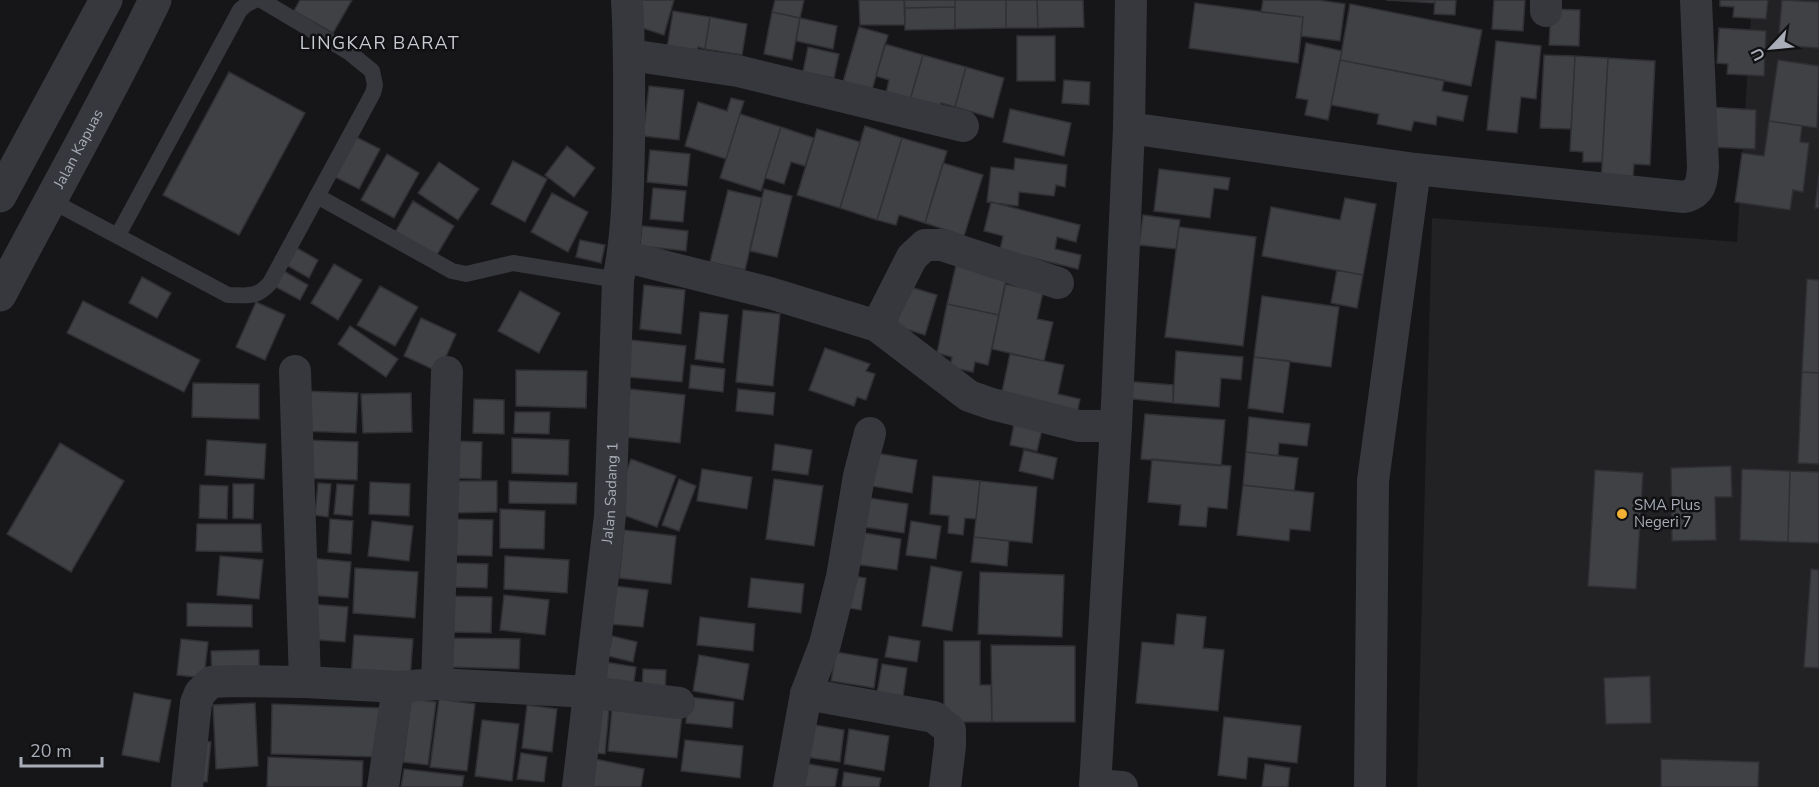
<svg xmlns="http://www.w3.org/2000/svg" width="1819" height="787" viewBox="0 0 1819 787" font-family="'Nunito Sans',sans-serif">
<rect width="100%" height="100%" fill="#161618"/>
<path fill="#222225" d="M1752,0H1819V787H1417L1432,218L1737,242Z"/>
<path fill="#404145" stroke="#303034" stroke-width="1.5" d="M300,0H352L333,33L294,11Z
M641,0H674L664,35L633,25Z
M775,0H804L800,18L772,12Z
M859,0H904L905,25H860Z
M904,0H955V7L905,8Z
M955,0H1006V28L955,29Z
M1006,0H1037L1038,28H1006Z
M1037,0H1083L1084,27L1038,28Z
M1263,0H1318L1345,4L1340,41L1301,36L1303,17L1261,12Z
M1386,0H1435V3Z
M1435,0H1456L1455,15L1434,14Z
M1494,0H1525L1523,31L1492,29Z
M1720,0H1768L1766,19L1733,17L1734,7L1720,6Z
M1782,0L1819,2V48L1778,45Z
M1195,3L1303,17L1298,63L1189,48Z
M1350,4L1482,30L1471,86L1340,60Z
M955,7V29L905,30V8Z
M1551,9L1580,10L1579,46L1549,45Z
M673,11L710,17L705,49L698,47L696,59L666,54Z
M772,12L800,18L792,60L764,54Z
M710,17L747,24L742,55L705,49Z
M800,18L837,26L833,49L796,41Z
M859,27L888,35L872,90L843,82Z
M1719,28L1766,31L1764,76L1727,74L1728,64L1717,63Z
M1017,36H1055V81H1017Z
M1496,41L1541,46L1536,99L1521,97L1517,133L1487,130Z
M1306,43L1342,51L1328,120L1305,115L1308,100L1296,98Z
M885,44L923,55L910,100L886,93L889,80L876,76Z
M808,47L839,54L834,78L803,72Z
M923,55L966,67L955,107L941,103L939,109L910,100Z
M1544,55L1575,56L1571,129L1540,128Z
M1575,56L1608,58L1602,162H1583V152L1570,151Z
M1608,58L1655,61L1650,165L1634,164L1633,177L1601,183Z
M1340,60L1444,80L1442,91L1468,96L1463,121L1437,116L1436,125L1414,121L1411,131L1377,124L1379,114L1331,105Z
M1778,60L1819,66L1817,128L1769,121Z
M966,67L1004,78L993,118L955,107Z
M229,72L305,113L239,235L163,195Z
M1064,80L1090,82L1089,105L1062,103Z
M649,86L684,90L679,140L643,136Z
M731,98L744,101L726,159L685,146L698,102L727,111Z
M1709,107L1756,110L1755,149L1708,147Z
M1010,109L1071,123L1064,156L1003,142Z
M740,114L781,127L761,191L720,178Z
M1769,121L1802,126L1800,142L1809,143L1803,192L1793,190L1790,210L1735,202L1742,153L1764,156Z
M865,126L902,138L877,220L840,208Z
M781,127L814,138L805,166L791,162L784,184L765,178Z
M817,129L860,142L840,208L797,195Z
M356,137L380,149L359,189L335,177Z
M902,138L947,151L925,223L899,215L896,225L877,220Z
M567,146L595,168L574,197L545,175Z
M650,150L690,154L687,186L647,182Z
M387,154L419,173L394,218L361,200Z
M1015,158L1067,165L1065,187L1056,185L1054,196L1019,192L1018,206L987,202L991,167L1014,170Z
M513,161L547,179L525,222L491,204Z
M439,162L479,189L458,220L418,193Z
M943,163L983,175L964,236L925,223Z
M1159,169L1230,178L1228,190L1214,188L1210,218L1154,211Z
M1819,174V208H1815Z
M653,188L686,191L683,222L650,219Z
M764,189L792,196L777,257L750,251Z
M728,190L762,198L745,270L710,262Z
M552,193L588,212L568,252L531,232Z
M1345,198L1376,204L1363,275L1262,256L1271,207L1340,220Z
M413,201L454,226L435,258L394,234Z
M991,202L1080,225L1076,242L1057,237L1055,249L1081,255L1078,269L1000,250L1003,236L984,231Z
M1143,215L1180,220L1176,249L1139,245Z
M642,226L688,231L686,251L640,246Z
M1179,227L1256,237L1243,346L1165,337Z
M580,240L605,245L601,263L576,257Z
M295,247L318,260L309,278L286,265Z
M957,261L1008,272L999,315L947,304Z
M334,264L362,280L338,320L311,303Z
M282,270L308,285L300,300L274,286Z
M1337,270L1363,275L1357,308L1331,303Z
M142,277L171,293L157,318L129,303Z
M1807,279L1819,280V373L1802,372Z
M1005,284L1043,292L1037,319L1053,322L1044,361L992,349Z
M644,285L685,290L681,334L640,329Z
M380,286L418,307L395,346L357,325Z
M907,286L937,295L925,335L896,326Z
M520,291L560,313L539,353L498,331Z
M1262,296L1339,307L1331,367L1254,357Z
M83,301L200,360L184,392L67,333Z
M256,302L285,315L265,360L236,347Z
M947,304L999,315L988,365L975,362L973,372L950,367L952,357L937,353Z
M743,310L780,314L773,386L736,382Z
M700,312L728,315L723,363L695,359Z
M421,318L456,334L439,372L404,356Z
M350,326L398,359L386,377L338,344Z
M631,340L686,346L682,382L628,377Z
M825,348L870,364L866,371L875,374L866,400L857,397L854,406L809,390Z
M1176,351L1243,357L1241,380L1221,378L1219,407L1173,403Z
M1010,354L1064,365L1058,394L1080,399L1076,418L1000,401Z
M1254,357L1290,361L1283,413L1248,408Z
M691,365L725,369L723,392L689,388Z
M516,370L587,371L586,408L516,406Z
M1802,372L1819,373V464L1798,463Z
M1124,381L1173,385V403L1123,398Z
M193,383L259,384V419L192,417Z
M630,389L685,395L680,443L625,437Z
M738,389L775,393L773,415L736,411Z
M302,391L358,393L356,433L300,431Z
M411,393L412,432L363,433L361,394Z
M474,399L504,400V434L473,433Z
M515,412H550L549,434L514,433Z
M1145,414L1225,420L1221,466L1141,459Z
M1249,417L1310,424L1307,446L1279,443L1278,456L1246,452Z
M1014,424L1042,430L1037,451L1010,445Z
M512,438L569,440L568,475L512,473Z
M207,440L266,444L264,479L205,475Z
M303,440L358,442L357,480L302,478Z
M455,441L482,442L481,479L454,478Z
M60,443L124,481L71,572L7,534Z
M775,444L812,450L808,475L772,470Z
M1024,450L1057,458L1053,479L1019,471Z
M870,452L917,460L912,493L866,485Z
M1246,452L1298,458L1294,491L1243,485Z
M631,459L676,476L657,527L612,511Z
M1152,459L1231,466L1227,509L1208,507L1206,527L1179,525L1181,505L1148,502Z
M1731,466L1732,497H1715L1716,540L1672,541L1671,468Z
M702,469L752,477L747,509L697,501Z
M1742,469L1790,471L1788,542L1740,540Z
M1595,470L1643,473L1636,589L1588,586Z
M1790,471L1819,472V543L1788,542Z
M933,476L980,481L976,519L965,518L963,535L948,533L949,516L930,514Z
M679,479L696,486L679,531L662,525Z
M774,479L823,486L814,546L766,539Z
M451,481H497V512L452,513Z
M509,481L577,483L576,504L509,503Z
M980,481L1037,487L1032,543L974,537Z
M370,482L410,484L409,516L369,514Z
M318,483L331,484L328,517L315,515Z
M233,484H254L253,519L233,518Z
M337,484L354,485L352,516L334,514Z
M200,485L228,486L227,519L199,518Z
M1243,485L1314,493L1310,531L1290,529L1289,541L1237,535Z
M869,498L908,504L904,533L864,527Z
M500,509L545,511L544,549L500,548Z
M330,519L353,521L351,554L328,552Z
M452,519L493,520L492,556L451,555Z
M372,521L413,526L409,561L368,556Z
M911,521L941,526L936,559L906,555Z
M197,524H261L262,552L196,551Z
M624,530L676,536L671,584L619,578Z
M859,532L901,539L897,570L854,564Z
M974,537L1009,541L1007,566L971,562Z
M220,556L263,560L259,599L217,595Z
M505,556L569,560L567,593L504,589Z
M310,558L351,562L348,598L307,595Z
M453,563L488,564L487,588L452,587Z
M931,566L962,572L952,631L922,626Z
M355,568L418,572L415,618L353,613Z
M1811,569L1819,570V668L1804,667Z
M980,572L1064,575L1062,637L978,634Z
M847,575L866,578L861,610L842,607Z
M751,578L804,584L801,613L748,607Z
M614,586L648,590L643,627L610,624Z
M504,595L549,600L545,635L500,630Z
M450,596L492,597L491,633L450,632Z
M187,603L252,605V627L187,626Z
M309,604L348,607L345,642L306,639Z
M1177,614L1206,617L1203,648L1224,650L1218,711L1136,703L1142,642L1174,645Z
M700,617L755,624L753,651L697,645Z
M354,635L413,639L410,680L351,677Z
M612,636L637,642L633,662L608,656Z
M889,636L920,641L917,662L885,657Z
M451,638L520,639L519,669L450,667Z
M181,639L208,642L204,678L177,675Z
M944,641H980V685H991L992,722H944Z
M991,645L1075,646V722H992Z
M259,650V678H212L211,651Z
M836,652L878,659L874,688L831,681Z
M699,655L749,664L743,700L693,691Z
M605,662L636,667L633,688L602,684Z
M882,664L907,668L903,697L877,693Z
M643,669L666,670L665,693L642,692Z
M1650,676L1651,723L1606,724L1604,678Z
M134,693L171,700L159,762L122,755Z
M688,697L734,702L732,728L686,723Z
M411,699L436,702L428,765L403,762Z
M439,699L475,704L467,771L430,767Z
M255,703L258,766L216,769L213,705Z
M272,704L381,708L380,757L271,754Z
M527,705L557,709L552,752L522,748Z
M591,708L609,710L605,754L586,752Z
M612,708L682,716L677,758L608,751Z
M1224,717L1301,726L1297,763L1248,757L1246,779L1218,775Z
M482,720L519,724L512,781L475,776Z
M804,723L844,730L840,762L799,756Z
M849,729L889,736L884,771L844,764Z
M194,740L211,742L207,782L190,780Z
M685,740L743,746L740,778L681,771Z
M521,753L547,757L544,782L517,779Z
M268,757L363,761L362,787H267Z
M595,759L644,769L641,787H590Z
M1661,759L1759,762L1758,787H1661Z
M797,762L838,769L835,787H793Z
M1265,764L1290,768L1288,787H1262Z
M404,769L464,776L462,787H401Z
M844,772L881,778L879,787H842Z"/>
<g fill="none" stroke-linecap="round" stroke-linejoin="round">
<path stroke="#37383d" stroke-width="16" d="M317,196L452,271L466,274L513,263L618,280
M50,200L228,295C247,295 256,299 270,283L373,93L375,85L372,71L350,53L261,0
M118,235L240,10L247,4L255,0"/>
<g stroke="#37383d" stroke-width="32">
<path d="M1546,11V0"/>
<path d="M630,55L738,71L963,126"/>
<path d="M1129,128L1415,169L1684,197C1701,193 1702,182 1703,167L1696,0"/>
<path d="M623,256L770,293L877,326L969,396L992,404L1079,426H1116"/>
<path d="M877,326L912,257L925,245H942L1058,283"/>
<path d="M295,371L305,682"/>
<path d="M437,684L447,372"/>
<path d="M806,694L934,717L950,730V746L945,787"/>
<path d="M1095,785L1122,787"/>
<path d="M187,787L196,703L200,693L211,682L233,681L305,682L398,687L437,684L590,692L679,703"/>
<path d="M383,787L398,687"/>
<path id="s1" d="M578,787L610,516L618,280C628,235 628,188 629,143C629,95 630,48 627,0"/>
<path d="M789,787L806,694L825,644L842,577L859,476L870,433"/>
<path d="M1095,787L1116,426L1129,128L1131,0"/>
<path d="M1370,787L1373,481L1415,169"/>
</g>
<g stroke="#37383d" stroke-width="33">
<path d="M0,196L106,0"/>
<path id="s2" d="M0,295C51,197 107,100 155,0"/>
</g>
</g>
<circle fill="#f2b134" stroke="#111113" stroke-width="2" cx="1622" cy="514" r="6"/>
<g text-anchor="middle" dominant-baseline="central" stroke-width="5" stroke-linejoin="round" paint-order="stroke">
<g font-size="15" fill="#a8adb8" stroke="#111113">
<text stroke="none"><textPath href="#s2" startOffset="166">Jalan Kapuas</textPath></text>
<text stroke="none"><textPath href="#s1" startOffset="296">Jalan Sadang 1</textPath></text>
</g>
<g font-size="15" fill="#a8adb8" stroke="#111113" text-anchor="start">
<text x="1634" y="505">SMA Plus<tspan x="1634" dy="17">Negeri 7</tspan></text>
</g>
<g font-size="18" letter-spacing="1.5" fill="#c9ccd4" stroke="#111113">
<text x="380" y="43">LINGKAR BARAT</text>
</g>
</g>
<g transform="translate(1771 48) rotate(244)" stroke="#111113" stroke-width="4.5" paint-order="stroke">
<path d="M0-4.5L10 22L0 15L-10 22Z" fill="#a8adb8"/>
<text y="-9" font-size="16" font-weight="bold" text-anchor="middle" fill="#a8adb8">U</text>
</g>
<path d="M21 757v9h81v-9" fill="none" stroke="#a8adb8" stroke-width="3"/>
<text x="30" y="757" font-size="18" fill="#a8adb8" stroke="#111113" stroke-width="4.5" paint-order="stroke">20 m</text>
</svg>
